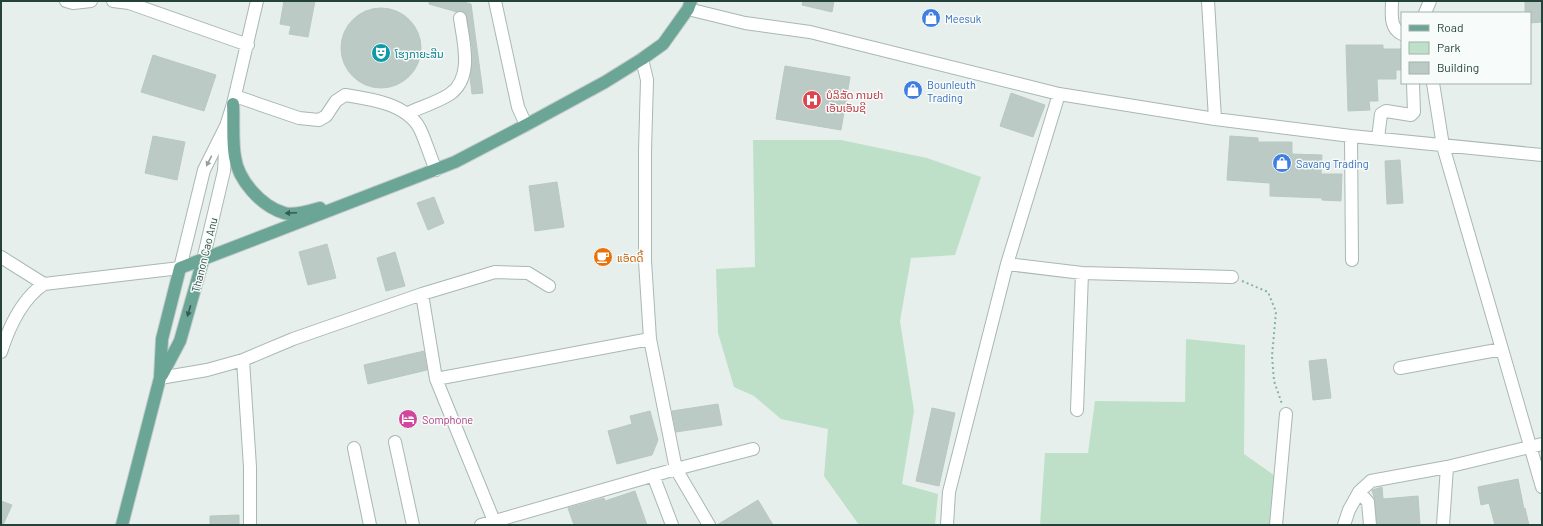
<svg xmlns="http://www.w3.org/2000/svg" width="1543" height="526" viewBox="0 0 1543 526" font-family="Barlow,'Noto Sans Lao',sans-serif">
<rect width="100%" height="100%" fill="#e6efeb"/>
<path fill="#bfe0c8" d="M753,140H841L927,158L981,177L955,255L911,258L900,321L914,411L902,484L938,494L935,525H859L824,476L828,429L781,419L754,396L734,387L718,333L716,269L755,267Z
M1186,339L1245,345L1244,454L1275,476L1270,525H1040L1045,453H1088L1095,401L1185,402Z"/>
<path fill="#bbcac4" stroke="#b8c9c2" d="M284,1H315L308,37L289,34L291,26L280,24Z
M429,1H461L471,4L483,93L472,94L470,77L472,47L466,14L462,11L457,12L429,4Z
M803,1H834L832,12L802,5Z
M1525,1H1542V22L1530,23V13H1525Z
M341 48a40 40 0 1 1 80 0a40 40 0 1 1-80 0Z
M1346,45H1383V49H1401V70H1396V79H1377L1378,101H1369L1370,110L1348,111Z
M153,55L216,75L204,111L141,92Z
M785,66L850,77L841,130L776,119Z
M1011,93L1045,105L1033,137L1000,126Z
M153,136L185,142L177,180L145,173Z
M1230,136L1258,138V142H1292V154L1322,155L1321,174H1342L1341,201L1322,200V198L1270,196V183L1227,180Z
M1400,160L1403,203L1387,204L1385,161Z
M557,182L564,227L535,231L529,186Z
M434,197L444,223L428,230L417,203Z
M327,244L336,278L308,285L299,252Z
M395,252L405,286L386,291L377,258Z
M424,351L427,370L368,384L364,365Z
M1326,359L1331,398L1313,400L1309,361Z
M718,404L722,425L676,432L672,411Z
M932,408L955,413L939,486L916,481Z
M650,411L658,440L652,455L617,464L608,431L632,424L630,416Z
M1518,479L1524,509L1525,508L1529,525H1495L1489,503L1481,505L1478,487Z
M1382,487L1383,499L1418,496L1420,525H1377L1375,501L1372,490Z
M635,491L647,525H574L568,508L604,498L605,501Z
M758,500L773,525H717Z
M1,501L12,505L3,525H1Z
M239,515V525H210V516Z"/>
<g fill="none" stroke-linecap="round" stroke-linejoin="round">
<g stroke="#a8b8b2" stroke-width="14">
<path id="minor" d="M66,1L73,3L91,1
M113,1L129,3L248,45
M495,1L518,107L526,125
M1208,1L1215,119
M1392,1C1392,13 1389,28 1402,34
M688,9L745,23L810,32L1059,94L1215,119L1351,136L1542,155
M1425,13L1430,1
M642,59L647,80L645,151V261L650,339L676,469L709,525
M1433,83L1443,146L1542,487
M235,96L299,118L319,120L326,116L336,101L345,95C371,99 407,104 420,129C426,142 430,156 436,170
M408,113C421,107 438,102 450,94C474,77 463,41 460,18
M1351,136L1352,260
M1378,138L1381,114L1386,111L1411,115L1414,112L1413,83
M1,257L44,284
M203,260L224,171L226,131
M1007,264L1082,273L1232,277
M422,294L436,379L494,521
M1,352C9,327 23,298 44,284L180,268L204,170L226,126L233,104L257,1
M243,360L250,467V525
M1400,368L1502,349
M160,378L207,370L243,360L293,339L422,294L495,272L528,273L549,286
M436,379L650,339
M1077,410L1082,273
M395,442L413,525
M354,448L370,525
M653,475L672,525
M1359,492L1368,502L1370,525
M481,525L676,469L753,449
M947,525L949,492L1007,264L1059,94
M1276,525L1286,414
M1344,525L1349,510L1359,492L1371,481L1447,467L1542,444
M1443,525L1447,467"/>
</g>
<g stroke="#c2cac8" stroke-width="14">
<path id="major" d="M233,104C234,121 232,140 235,157C238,180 261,206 284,213C294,216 310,211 320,208
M162,375L180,341L203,260
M122,525L160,378L162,339L180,268L455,162L526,125L605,82L642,59L663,44L688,9L691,1"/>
</g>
<path stroke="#86b3a5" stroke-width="2" stroke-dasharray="2 3" stroke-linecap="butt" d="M1242,281L1268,292L1276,312L1272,356L1274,381L1282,404"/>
<use href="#minor" stroke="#fff" stroke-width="12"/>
<use href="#major" stroke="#6aa596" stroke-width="12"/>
</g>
<defs><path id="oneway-solid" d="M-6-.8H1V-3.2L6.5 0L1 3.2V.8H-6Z"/></defs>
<use fill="#92a09c" href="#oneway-solid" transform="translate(209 161) rotate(117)"/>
<g fill="#365b51">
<use href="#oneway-solid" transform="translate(291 213) rotate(178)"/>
<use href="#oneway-solid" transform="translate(189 311) rotate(106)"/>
</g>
<defs>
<g id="shop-disc" transform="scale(1)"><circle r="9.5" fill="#3f7fe0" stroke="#f7fbf9"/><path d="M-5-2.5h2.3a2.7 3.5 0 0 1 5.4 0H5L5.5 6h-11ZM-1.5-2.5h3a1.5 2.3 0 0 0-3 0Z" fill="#fff"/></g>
<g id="theatre-disc" transform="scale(1)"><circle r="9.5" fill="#0f9aa8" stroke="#f7fbf9"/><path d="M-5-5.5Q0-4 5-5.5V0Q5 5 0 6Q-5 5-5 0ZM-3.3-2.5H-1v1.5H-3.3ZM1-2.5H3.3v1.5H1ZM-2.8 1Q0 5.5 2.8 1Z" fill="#fff"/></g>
<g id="hospital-disc" transform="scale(1)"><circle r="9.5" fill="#e0444e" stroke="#f7fbf9"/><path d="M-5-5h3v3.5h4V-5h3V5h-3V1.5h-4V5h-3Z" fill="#fff"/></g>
<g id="cafe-disc" transform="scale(1)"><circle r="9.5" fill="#e8710a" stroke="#f7fbf9"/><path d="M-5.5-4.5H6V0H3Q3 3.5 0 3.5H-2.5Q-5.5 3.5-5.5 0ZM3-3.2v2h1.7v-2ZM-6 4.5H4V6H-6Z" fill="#fff"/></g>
<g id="hotel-disc" transform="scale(1)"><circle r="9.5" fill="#d1479c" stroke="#f7fbf9"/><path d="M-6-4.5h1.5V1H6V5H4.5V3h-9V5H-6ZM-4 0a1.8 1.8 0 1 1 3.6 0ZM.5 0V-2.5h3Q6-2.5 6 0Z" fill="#fff"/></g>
</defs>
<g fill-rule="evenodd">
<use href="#shop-disc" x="931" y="18"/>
<use href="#theatre-disc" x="381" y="53"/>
<use href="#shop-disc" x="913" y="90"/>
<use href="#hospital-disc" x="812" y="100"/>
<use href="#shop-disc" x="1282" y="163"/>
<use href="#cafe-disc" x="603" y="257"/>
<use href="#hotel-disc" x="408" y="419"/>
</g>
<g text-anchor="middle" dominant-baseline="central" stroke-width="3" stroke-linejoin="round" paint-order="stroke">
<g font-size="11" fill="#366cbe" stroke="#f7fbf9" text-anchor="start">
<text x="945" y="18">Meesuk</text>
<text x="927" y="84">Bounleuth<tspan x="927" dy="13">Trading</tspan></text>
<text x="1296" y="163">Savang Trading</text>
</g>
<g font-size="11" fill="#0d838f" stroke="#f7fbf9" text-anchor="start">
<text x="395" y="53">ໂຮງກາຍະສີນ</text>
</g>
<g font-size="11" fill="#be3a42" stroke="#f7fbf9" text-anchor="start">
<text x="826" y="94">ບໍລິສັດ ການຢາ<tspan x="826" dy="13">ເອັນເອັນຊີ</tspan></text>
</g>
<g font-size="11" fill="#24423a" stroke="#f7fbf9">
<text transform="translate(204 255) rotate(-76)">Thanon Cao Anu</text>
</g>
<g font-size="11" fill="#c56008" stroke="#f7fbf9" text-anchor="start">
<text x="617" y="257">ແອັດດີ້</text>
</g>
<g font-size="11" fill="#b23c85" stroke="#f7fbf9" text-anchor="start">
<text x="422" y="419">Somphone</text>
</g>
</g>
<rect width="1543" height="526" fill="none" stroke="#24423a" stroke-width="4"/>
<rect x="1401" y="12" width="130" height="72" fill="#f7fbf9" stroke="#a3b1ad"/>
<rect x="1409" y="25" width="20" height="6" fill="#6aa596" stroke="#a3b1ad"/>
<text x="1437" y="32" font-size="12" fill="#24423a">Road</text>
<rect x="1409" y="42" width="20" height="12" fill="#bfe0c8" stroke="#a3b1ad"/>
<text x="1437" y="52" font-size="12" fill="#24423a">Park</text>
<rect x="1409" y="62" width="20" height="12" fill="#bbcac4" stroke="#a3b1ad"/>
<text x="1437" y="72" font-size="12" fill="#24423a">Building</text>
</svg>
